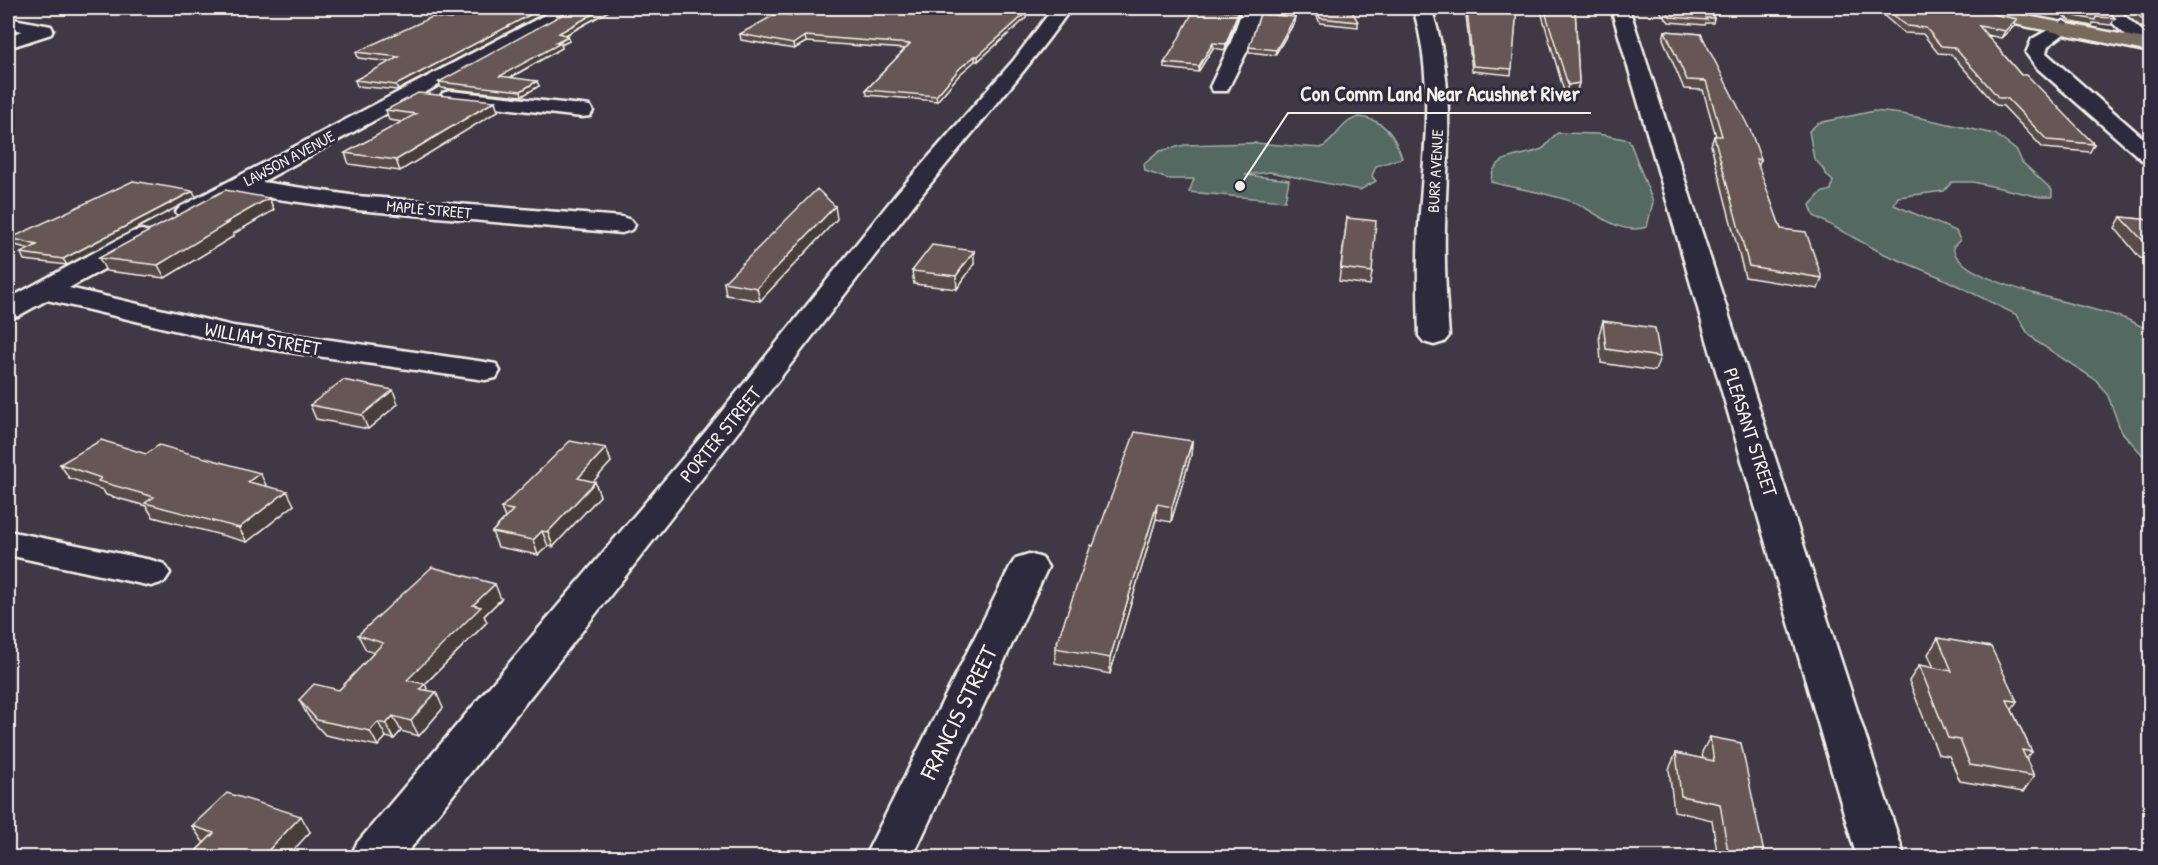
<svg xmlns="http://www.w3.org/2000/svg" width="2158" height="865" viewBox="0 0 2158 865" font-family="'Patrick Hand',sans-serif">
<rect width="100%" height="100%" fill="#403844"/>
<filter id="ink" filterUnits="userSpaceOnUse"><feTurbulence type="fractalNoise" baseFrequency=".0167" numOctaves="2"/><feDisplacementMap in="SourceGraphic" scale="12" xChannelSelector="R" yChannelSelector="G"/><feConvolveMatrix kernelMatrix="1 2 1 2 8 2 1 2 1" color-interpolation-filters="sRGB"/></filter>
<g filter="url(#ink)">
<path fill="#546964" stroke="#a4ada6" stroke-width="1.5" d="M1874,111L1902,114L1995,134L2017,151L2022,162L2052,190V197H2040L1973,182H1952L1944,191L1898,197L1894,205L1956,231L1960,240L1953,247C1955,284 2094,306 2126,319C2134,322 2142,327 2150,331V463L2121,431L2108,396L2096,380L2037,342L2027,332L2017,315L1940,277L1882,253L1814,216L1810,205L1821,193L1831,190L1833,181C1824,175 1823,165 1814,159L1809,131L1818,123Z
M1360,117C1385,120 1395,136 1402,158L1376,166L1372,176L1376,181L1360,190L1270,172L1245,175L1289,180L1285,201L1189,192L1194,179H1168L1145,171L1144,164L1160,151L1185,145L1254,143L1321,148C1337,140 1341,120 1360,117Z
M1558,133L1598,134L1629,140L1653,202L1647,227C1620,236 1599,214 1578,204C1550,192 1519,190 1491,182C1491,153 1522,158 1542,149C1549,145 1551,136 1558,133Z"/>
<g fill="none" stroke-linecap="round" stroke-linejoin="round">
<g stroke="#f4f1e8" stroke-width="5">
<path id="minor" d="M558,8H579L262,182L357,196L622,217L631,220L635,225L631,230L622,233L357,210L241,194L198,217L189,220L180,217L176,212L180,207Z
M1053,8H1071C1022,78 964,140 912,207C744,426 574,642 403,858H350L357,843L706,431L897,193L1013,61Z
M1243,8H1261L1250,45L1227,91H1213L1210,87L1230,45Z
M1413,8H1431C1456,80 1447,152 1445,226C1444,263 1446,299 1449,336L1444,342L1434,345L1424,342L1419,336C1418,299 1417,263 1419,226C1424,152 1435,80 1413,8Z
M1611,8H1629L1905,858H1857Z
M2097,8H2116L2150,38V50L2140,49Z
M8,18L51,26L53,30L51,34L8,48V36L22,31L8,28Z
M2064,21L2073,27L2048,46L2046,53L2150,144V162L2142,160L2036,67L2026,53L2032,39Z
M450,91L582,105L590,106L593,111L590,116L582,117L443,101L440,97L443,93Z
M141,230L150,232L154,238L150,244L69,288L233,326L485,362L496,364L500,371L496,378L485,380L233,344L47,300L18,316L8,318V299L132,232Z
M8,531L151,560L164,564L170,573L164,582L151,586L8,555Z
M1029,554L1042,558L1048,567L912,858H864L1010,567L1016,558Z"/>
</g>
<g stroke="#f4f1e8" stroke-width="5">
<path id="major" d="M1953,8H1986L2150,40V52L1962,13Z"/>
</g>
<use href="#minor" fill="#2f2a3d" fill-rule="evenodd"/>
<use href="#major" fill="#77695c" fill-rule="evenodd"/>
</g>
<path fill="#584b48" stroke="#f4f1e8" stroke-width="1.5" d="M477,8H554L398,90L357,86L355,80L391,62L358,58L356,52L451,19Z
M614,8L566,35L568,36L569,41L561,45L562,48L510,78L539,86L522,96L441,88L439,82Z
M1313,8H1350L1358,22V27L1320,23Z
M1473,8H1517L1511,75L1472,71L1466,15L1467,10L1475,11Z
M1540,8H1575L1579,83L1576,93L1565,95Z
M1657,8H1709L1714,18L1713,23H1706L1705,25L1669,22Z
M1875,8H1962L2017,19L2014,26L2001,38L1987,35L2021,75L2094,144L2090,152L2043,148L2003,106L1996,105L1951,54L1938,53L1923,34L1904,33Z
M1995,8H2105L2115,18L2111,25L2093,23L2092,26L2072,22L2062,15L2035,13L2030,10L2027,14Z
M2118,8H2151V28L2141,27Z
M1238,12L1237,17L1225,50L1213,48L1198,72L1164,68V63Z
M1026,13V18L978,61H975L960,74L937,101L867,95L866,90L905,49L806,42L794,49L741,40L740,34L791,15Z
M1294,23L1275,55L1249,52V47Z
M1665,31L1701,34L1761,160L1758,167L1781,229L1822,278L1818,289L1745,277L1711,145L1714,136H1716L1703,90L1684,89L1663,39Z
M386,110L498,111L400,171L349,164L345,153L402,122L389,120Z
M196,197L67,265L24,260L21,253L30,249L15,245L11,238Z
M269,198L274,210L233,234L234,236L165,278L106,271L99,258Z
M2121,217L2151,220V259L2140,258L2115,228Z
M1347,218L1372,272L1370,285L1339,281Z
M837,219L760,301L726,295L724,282Z
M974,264L957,289L914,284L912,271Z
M1603,321L1660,357L1655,371L1601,363L1599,334Z
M398,404L368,429L316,419L310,405Z
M1192,441L1191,455L1171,522L1156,519L1110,674L1055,663V648L1093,546Z
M606,448L611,462L593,481L595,482L600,496L553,547L548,546L538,555L498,547L492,532L505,518L501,508Z
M146,454L267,486L294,505L247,542L153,517L146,506L106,495L103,490L69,478L60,464Z
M501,599L484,616L487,622L425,684L428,691L443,708L419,736L401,731L394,739L386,737L378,746L325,735L308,716L299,700L339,690L374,653L366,650L358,635Z
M1938,638L2017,701L2012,710L2032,752L2026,759L2034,776L2023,792L1960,781L1949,756L1938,754L1909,681L1919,665L1934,668L1928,654Z
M1710,737L1765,858H1718L1712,820L1674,811L1669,769L1676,753L1703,759L1702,752Z
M192,826L310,832L286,858H189L205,842H203Z"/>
<path fill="#473d3b" stroke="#f4f1e8" stroke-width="1.5" d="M543,8H554L398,90L396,85Z
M604,8H614L560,38L559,33Z
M1238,12L1237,17L1225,50L1226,44Z
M1026,13V18L978,61V56Z
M1295,17L1294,23L1275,55L1276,50Z
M2017,19L2014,26L2001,38L2005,31Z
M568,36L569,41L561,45L562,48L502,82L500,76Z
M805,36L806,42L794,49L793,44Z
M1213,43V48L1198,72L1199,66Z
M975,56V61L960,74L937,101L936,96L960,68Z
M537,81L539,86L522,96L521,91Z
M1579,83L1576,93L1565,95L1568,85Z
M495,101L498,111L400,171L396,160Z
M193,191L196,197L67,265L63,259Z
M269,198L274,210L233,234L234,236L165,278L158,265L225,223Z
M835,206L837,219L760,301L757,288Z
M974,251V264L957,289L956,276Z
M393,390L398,404L368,429L362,415Z
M1192,441L1191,455L1171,522L1172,507Z
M606,448L611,462L583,493L578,478Z
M260,473L267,487L248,482Z
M595,482L600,496L553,547L548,532Z
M287,491L294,505L247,542L239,528Z
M1157,504L1156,519L1110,674V658Z
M542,531L548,546L538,555L533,540Z
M495,584L501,599L484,616L487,622L425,684L431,698L436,692L443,708L419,736L411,721L407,680L473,605Z
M393,716L401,731L394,739L386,724Z
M378,722L386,737L378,746L370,731Z
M301,816L310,832L286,858H261Z"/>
<path fill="#665754" stroke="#f4f1e8" stroke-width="1.5" d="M477,8H543L396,85L355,80L399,57L356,52L432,17L451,19Z
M574,8H604L559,33L568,36L556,42L561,43L500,76L537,81L521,91L439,82Z
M801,8H982L1026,13L978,56H975L960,68L936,96L866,90L910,44L805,36L793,44L740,34L778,13L791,15Z
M1195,8L1238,12L1226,44L1213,43L1199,66L1164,63L1173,49Z
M1316,8H1350L1358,22L1320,18Z
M1478,8H1517L1512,69L1473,66L1467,10L1480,11Z
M1544,8H1575L1579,83L1568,85Z
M1663,8H1709L1714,18H1706L1707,20L1671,17Z
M1885,8H1962L2017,19L2005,31L1979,26L2021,75H2027L2094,144L2047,140L2007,98H1999L1954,47L1941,46L1926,28L1907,26Z
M2050,8H2105L2115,18L2096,17L2095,20L2075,16L2066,8Z
M2129,8H2151V21L2144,20Z
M1260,14L1295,17L1276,50L1249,47Z
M1665,31L1701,34L1751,132L1761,160L1756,159L1781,229L1806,232L1822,278L1749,266L1714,136H1722L1706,81L1687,80Z
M418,93L495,101L396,160L345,153L416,114L386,110Z
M133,181L193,191L63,259L21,253L37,245L11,238Z
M817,189L835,206L757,288L724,282Z
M225,190L269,198L225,223H228L158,265L99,258Z
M2121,217L2151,220V246H2148Z
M1347,218L1376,221L1372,272L1341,268Z
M932,245L974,251L956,276L912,271Z
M1603,321L1655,328L1660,357L1606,349Z
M343,380L393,390L362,415L310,405Z
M1135,432L1192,441L1172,507L1157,504L1110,658L1055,648L1091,545L1093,546Z
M101,440L146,454L159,445L260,473L248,482L287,491L239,528L145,503L154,497L98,481L101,478L60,464Z
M570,441L606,448L578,478L595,482L548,532L542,531L533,540L492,532L513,510L501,508Z
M432,567L495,584L473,605L481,607L407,680L425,684L420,689L436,692L411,721L393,716L386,724L378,722L370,731L317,720L299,700L314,684L339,690L383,643L358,635Z
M1938,638L1991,647L2017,701L2007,700L2032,752L2022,750L2034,776L1970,765L1960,740L1948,738L1919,665L1952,671Z
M1710,737L1741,743L1765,858H1729L1720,804L1681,796L1676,753L1714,761Z
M227,793L301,816L261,858H189L214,833L192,826Z"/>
</g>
<g text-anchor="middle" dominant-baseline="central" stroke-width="6" stroke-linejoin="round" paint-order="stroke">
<g font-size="16" fill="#f4f1e8" stroke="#2f2a3d">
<text transform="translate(289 158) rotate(-28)">LAWSON AVENUE</text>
<text transform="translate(1435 171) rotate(-87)">BURR AVENUE</text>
<text transform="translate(429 209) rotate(5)">MAPLE STREET</text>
</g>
<g font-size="20" fill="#f4f1e8" stroke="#2f2a3d">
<text transform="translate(263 338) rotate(10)">WILLIAM STREET</text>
<text transform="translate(1751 432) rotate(72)">PLEASANT STREET</text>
<text transform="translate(720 434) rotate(-51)">PORTER STREET</text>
</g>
<g font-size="24" fill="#f4f1e8" stroke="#2f2a3d">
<text transform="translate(958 712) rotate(-64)">FRANCIS STREET</text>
</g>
</g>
<path fill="none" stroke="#f4f1e8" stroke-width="2" d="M1240 186L1288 113H1591"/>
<circle fill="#f4f1e8" stroke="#2f2a3d" stroke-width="2" cx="1240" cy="186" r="6"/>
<g font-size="21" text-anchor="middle" font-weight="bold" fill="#f4f1e8" stroke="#2f2a3d" stroke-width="6" stroke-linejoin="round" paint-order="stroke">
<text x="1440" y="101">Con Comm Land Near Acushnet River</text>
</g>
<rect width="2158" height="865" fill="none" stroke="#2f2a3d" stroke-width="30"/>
<rect x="15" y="15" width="2128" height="835" fill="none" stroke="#f4f1e8" stroke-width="2" filter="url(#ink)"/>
</svg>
